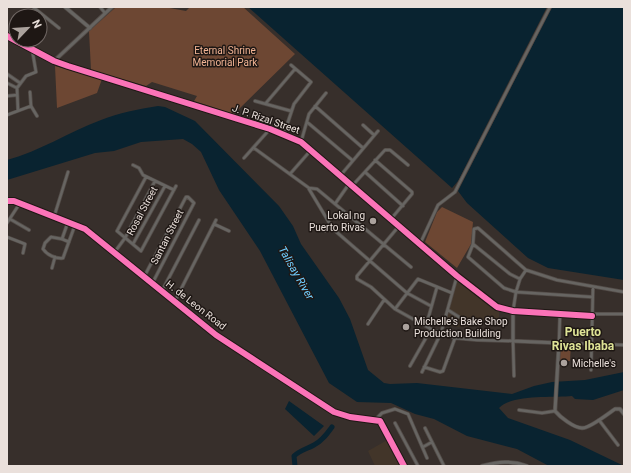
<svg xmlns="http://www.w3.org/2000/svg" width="631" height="473" viewBox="0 0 631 473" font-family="Roboto,sans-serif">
<rect width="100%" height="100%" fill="#372f2b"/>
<path fill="#423529" d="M458,278L499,310V322L476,320L475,326L456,327L445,324Z
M389,439L402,466H375L368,451Z"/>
<path fill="#6d4733" d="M116,7H164L186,11L190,7H243L295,54L234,114L194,101L197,96L152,82L146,86L91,70L89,31Z
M55,66L102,79L97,93L57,108Z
M442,207L473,222L471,244L457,268L425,242L437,212Z
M559,343L571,344L570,361H559Z"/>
<path fill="#092330" d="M248,7H547L458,181L452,188Z
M552,7H624V280L548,268L528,258L467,203L458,191Z
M158,106L165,107L195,121L279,206L293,226L301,244L339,298L350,319L368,370L384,383L390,384L417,383L512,394L534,386L552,382L585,380L624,372V390L593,400L575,399L572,396C553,398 512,394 499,408L508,418L570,440L624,466H549L517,449L467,436L434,419L415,414L391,403L357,402L329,383L260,251L219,190L201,152L192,144L183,139L141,142L114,151L95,153L7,180V160C40,151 69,132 101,120C119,113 138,109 158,106Z
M289,401L324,426L314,436L285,409Z"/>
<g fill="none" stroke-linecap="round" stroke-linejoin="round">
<path stroke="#092330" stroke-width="5" d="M295,466L294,456C300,450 307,449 314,445C322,441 327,434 332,427"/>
<g stroke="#534c48" stroke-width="4">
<path id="minor" d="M33,7L59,28
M100,7L105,13
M7,74L20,83
M7,83L17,88L26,76L36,72L32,49
M17,88L18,110
M7,96L17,95
M255,101L291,111
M266,103L295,69
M31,106L37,116
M315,106L363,148
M7,115L31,106L30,92
M307,122L352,160
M363,125L374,135
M284,134L294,104L311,82L291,65
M301,142L309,114L326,93
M254,148L309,188L317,189L411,267
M244,158L270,129
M375,160L412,192V194L391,219
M133,165L139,168L143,175L174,190
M365,172L403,206
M290,174L311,150
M340,176L378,131
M146,177L117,231L141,251L176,186
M352,186L385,150H390L408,165
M309,189L333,229L407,293L431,306
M335,204L349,184
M54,217L68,172
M10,219L29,230
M68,222L62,239L51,237L45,243L43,249C47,255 56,259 63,258L75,225
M7,223L20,203
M214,224L229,231
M399,226L357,276V279L371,287L395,309L431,329L455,338L477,340L513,341L514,376
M325,231L330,225
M7,237L25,244L23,253
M62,239L69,242
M133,244L165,186
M420,244L438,205L455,192L458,186L550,7
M473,244L510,274L520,279
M114,253L125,238L155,181
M52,268L55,257
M526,270L520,279L516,292L504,288L468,257L473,244L474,229L478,228L526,270L557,280L624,292
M144,277L186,197H188L194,203L152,284
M162,291L199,220
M175,301L216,220
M395,309L418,279L452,293
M448,310L459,317
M560,314L559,343L624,345
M592,314H624
M592,316L513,311L516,292L592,297
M368,324L384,300
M426,326L437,287
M410,366L431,329
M424,367L440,372L443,371L455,338
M591,370L593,287
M422,372L441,333L457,276
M519,410L542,413L555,411
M375,420L382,413L395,409L408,414L427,458
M599,420L618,445
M395,423L418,466
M425,428L444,466
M423,447L432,442"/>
</g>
<g stroke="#534c48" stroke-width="4.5">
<path id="tertiary" d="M65,7L90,28
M7,36L54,61L68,66L270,129L301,142L457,276L497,307L513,311V341L559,343L555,411C560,417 574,428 582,428C589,429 609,413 615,409H620L624,414
M54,61L112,7
M7,201H14L85,229L216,335L334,412L350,417L380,421L404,466
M482,466C498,462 511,460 527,466"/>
</g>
<use href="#minor" stroke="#676562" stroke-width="2.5"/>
<use href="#tertiary" stroke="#676562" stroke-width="3"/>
<g stroke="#1e1714" stroke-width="8">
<path id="cycleway" d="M7,36L54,61L68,66L270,129L301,142L457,276L497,307L513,311L592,316
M7,201H14L85,229L216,335L334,412L350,417L380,421L404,466"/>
</g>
<use href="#cycleway" stroke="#fb73b8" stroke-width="6"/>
</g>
<g fill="#aba29d" stroke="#1e1714" stroke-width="1.5">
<circle cx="373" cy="221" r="4"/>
<circle cx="406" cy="327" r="4"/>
<circle cx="564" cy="363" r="4"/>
</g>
<g text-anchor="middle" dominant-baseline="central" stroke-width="3" stroke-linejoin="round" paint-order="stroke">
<g font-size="10" fill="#f2b494" stroke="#1e1714">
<text x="225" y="50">Eternal Shrine<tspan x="225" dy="12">Memorial Park</tspan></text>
</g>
<g font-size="10" fill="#eae0db" stroke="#1e1714">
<text transform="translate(266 119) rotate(19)">J. P. Rizal Street</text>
<text transform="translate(142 211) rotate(-62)">Rosal Street</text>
<text transform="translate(167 237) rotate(-63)">Santan Street</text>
<text transform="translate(196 305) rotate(38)">H. de Leon Road</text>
</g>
<g font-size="10" fill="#eae0db" stroke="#1e1714" text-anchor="start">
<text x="365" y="215" text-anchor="end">Lokal ng<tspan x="365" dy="12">Puerto Rivas</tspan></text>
<text x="414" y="321">Michelle's Bake Shop<tspan x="414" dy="12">Production Building</tspan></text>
<text x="572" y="363">Michelle's</text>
</g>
<g font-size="11" font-style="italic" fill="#6fceff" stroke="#1e1714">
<text transform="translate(296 273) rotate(60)">Talisay River</text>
</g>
<g font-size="12" font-weight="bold" fill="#dfe496" stroke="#1e1714">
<text x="583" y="332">Puerto<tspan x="583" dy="14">Rivas Ibaba</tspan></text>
</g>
</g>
<rect width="631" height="473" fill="none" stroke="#eae0db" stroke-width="16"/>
<g transform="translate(28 28) rotate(65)"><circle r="19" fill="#1e1714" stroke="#706764"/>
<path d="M0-3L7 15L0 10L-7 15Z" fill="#aba29d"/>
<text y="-6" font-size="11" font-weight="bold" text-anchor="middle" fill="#eae0db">N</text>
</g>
</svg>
